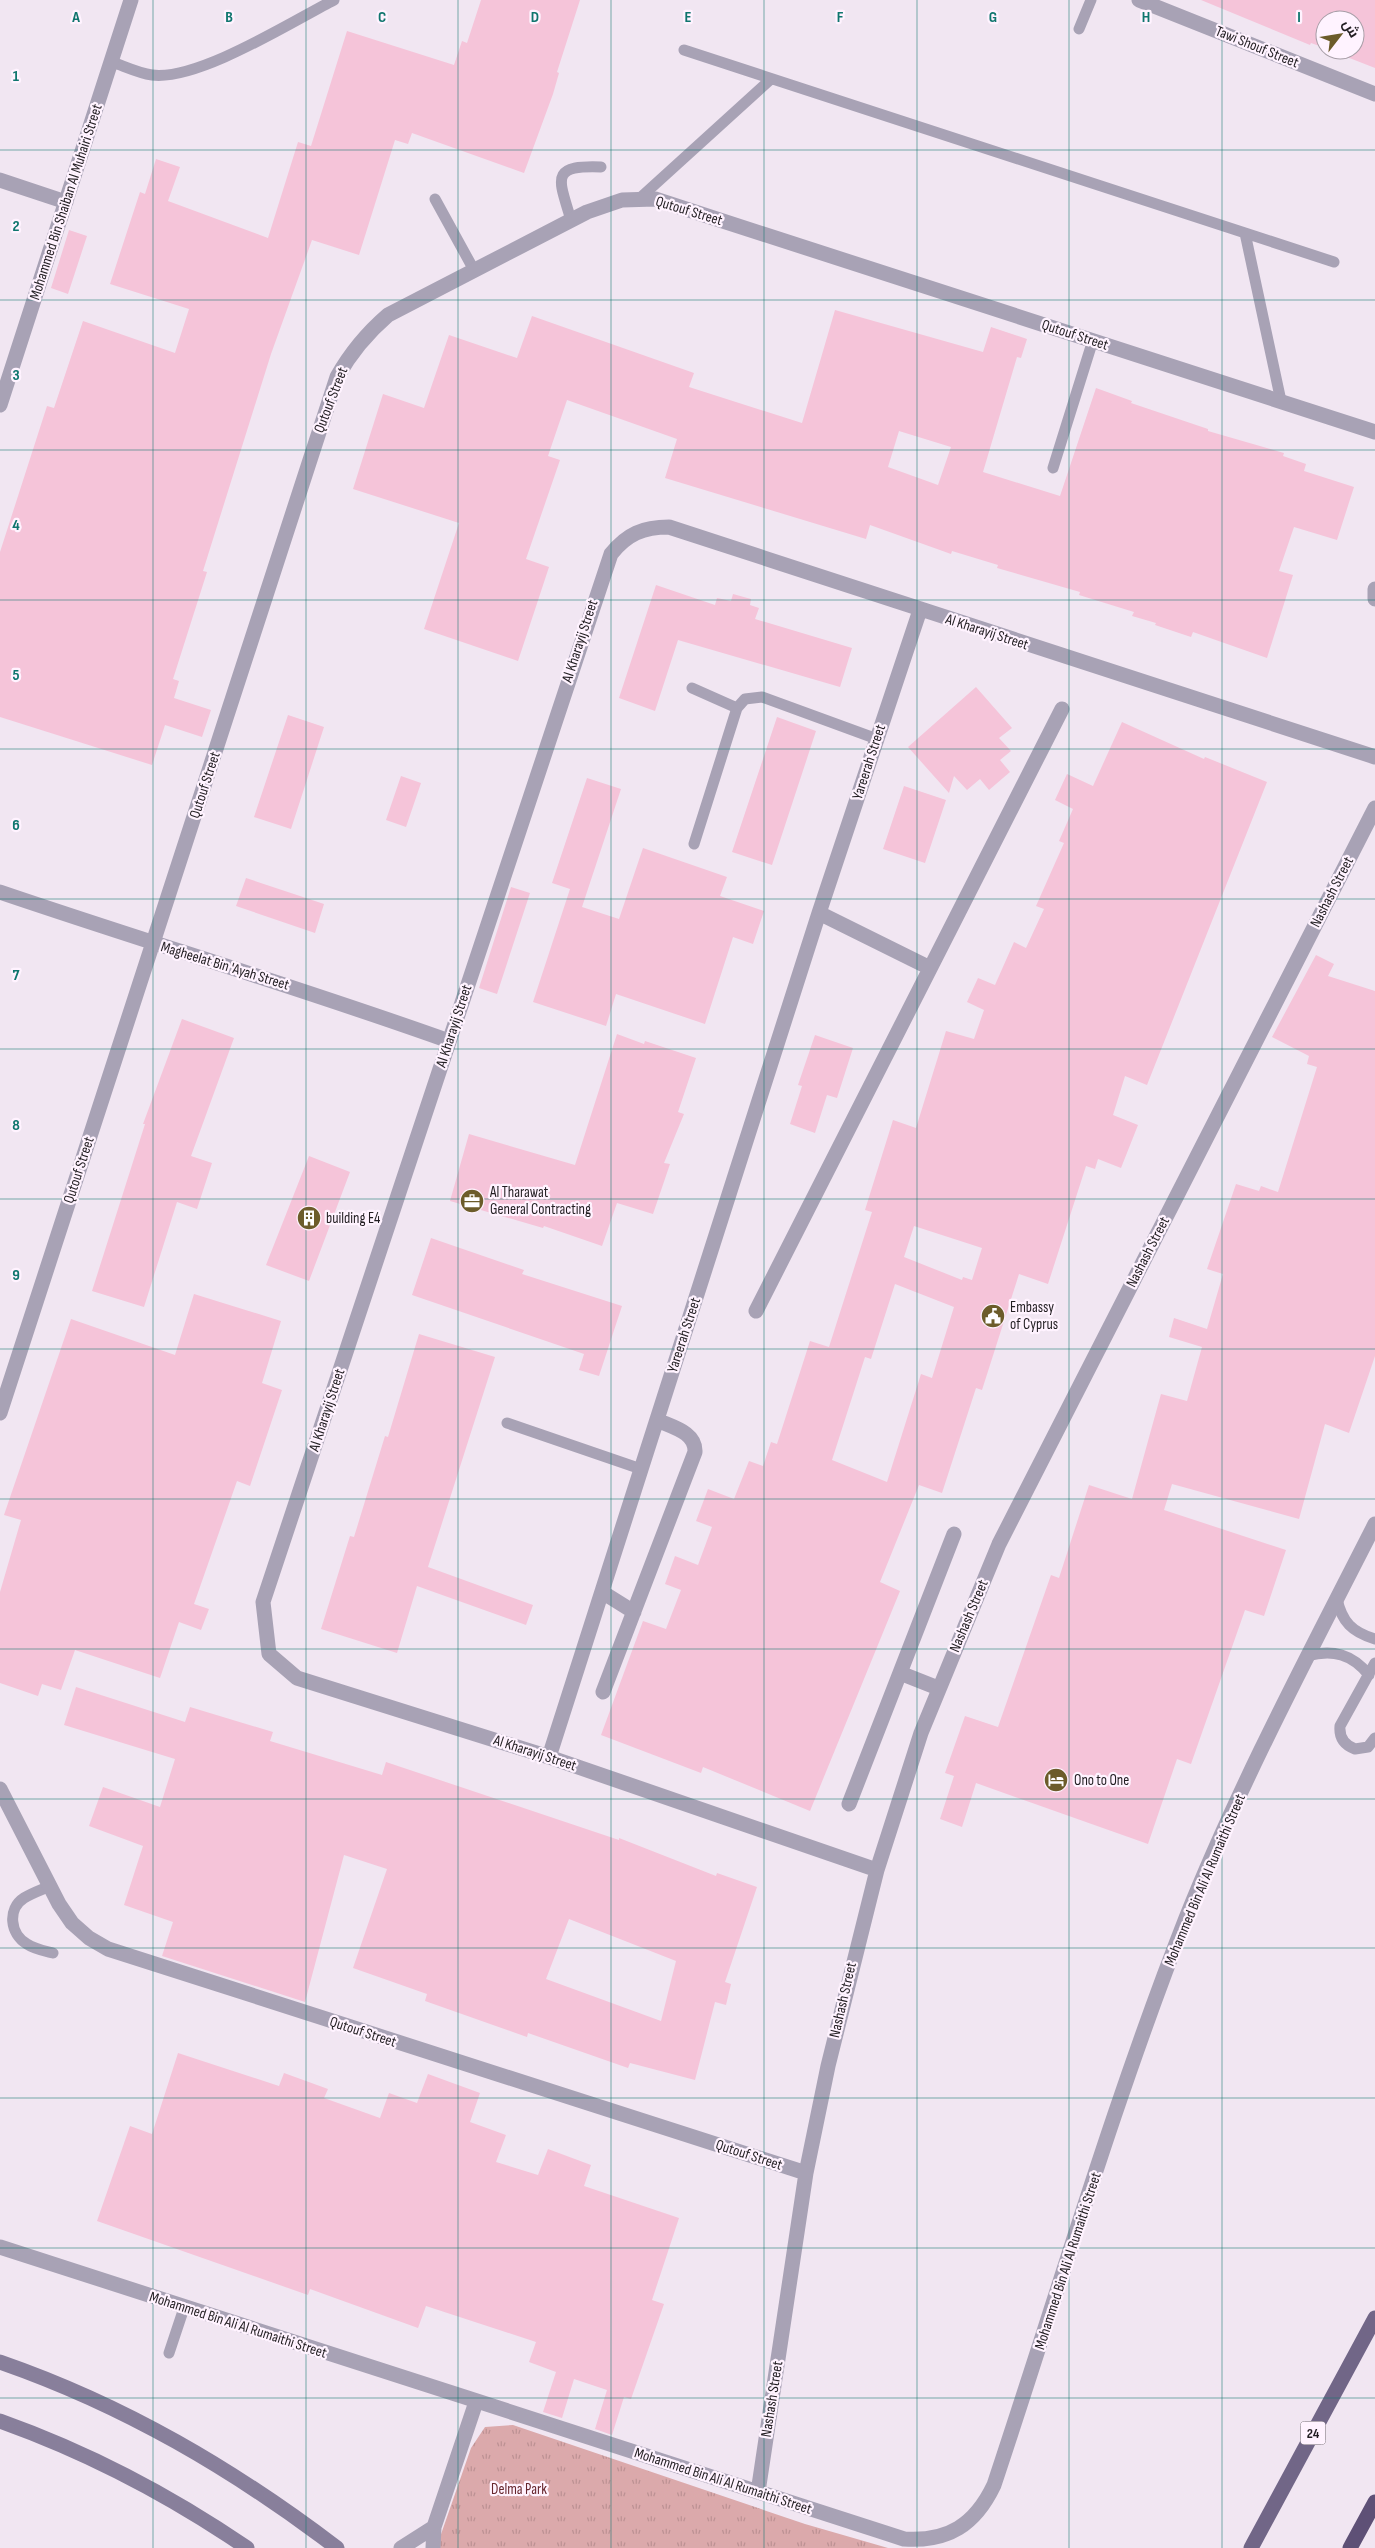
<svg xmlns="http://www.w3.org/2000/svg" width="1375" height="2548" viewBox="0 0 1375 2548" font-family="'Sofia Sans Condensed',Cairo,sans-serif">
<defs>
<pattern id="grass-tufts" width="24" height="20" patternUnits="userSpaceOnUse" patternTransform="scale(1.25)"><rect width="24" height="20" fill="#dba9ab"/><path d="M3 7l-1-3M5 7V3M7 7l1-3M15 17l-1-3M17 17v-4M19 17l1-3" fill="none" stroke="#bc9193"/></pattern>
</defs>
<rect width="100%" height="100%" fill="#f1e6f2"/>
<path fill="url(#grass-tufts)" d="M513,2425L805,2524L888,2548H439V2540L471,2448L485,2427Z"/>
<path fill="#f5c4d9" fill-rule="evenodd" d="M481,0H580L557,72L559,73L553,94L524,173L412,133L408,144L395,140L359,255L312,240L271,354L203,571L207,572L173,679L179,681L174,698L211,710L202,737L165,725L152,765L0,717V552L47,406L54,408L83,321L175,353L189,309L110,284L140,192L145,194L156,159L180,167L168,201L268,238L298,142L311,146L347,31L454,65L462,41L467,43Z
M1201,0H1375V68L1329,50H1355V20H1325V48L1311,43L1310,45Z
M69,230L87,236L68,294L51,288Z
M835,310L983,352L991,327L1027,339L1021,358L1017,357L983,472L1060,496L1096,388L1132,401L1131,403L1208,429V431L1284,453L1283,456L1306,464L1304,471L1354,487L1337,540L1294,527L1279,571L1293,575L1267,658L1193,632L1191,637L1155,625L1156,623L1132,616L1134,612L1079,595L1080,592L997,568L998,565L952,551L951,554L870,525L866,539L665,478L677,439L567,400L548,456L560,460L526,559L549,567L518,661L424,629L459,523L353,489L383,394L424,408L449,335L517,358L532,316L694,373L689,387L802,423ZM899,431L951,447L938,485L888,467Z
M656,585L715,605L717,598L731,601L733,594L751,599L750,605L759,608L755,619L852,648L840,687L678,640L655,711L619,698Z
M976,687L1012,728L999,738L1011,751L1000,760L1010,772L989,790L980,779L967,790L954,776L949,793L908,747Z
M288,715L324,727L291,829L254,817Z
M777,717L816,731L772,865L732,852Z
M1122,722L1204,759L1205,757L1267,782L1147,1085L1125,1076L1113,1115L1138,1125L1121,1168L1098,1159L1095,1169L1086,1166L1048,1284L1019,1274L982,1390L976,1388L942,1493L919,1485L880,1582L900,1591L810,1811L703,1767L701,1773L601,1735L643,1621L666,1629L681,1590L665,1584L675,1556L698,1565L712,1527L696,1521L708,1489L734,1499L749,1461L763,1466L771,1442L777,1444L810,1341L829,1347L872,1212L865,1210L893,1120L916,1128L946,1031L974,1039L984,1010L967,1002L978,978L995,985L1014,942L1026,948L1044,909L1036,906L1064,843L1059,841L1073,809L1055,800L1067,774L1093,786ZM914,1226L982,1248L972,1280L963,1277L962,1280L904,1257ZM895,1284L954,1307L932,1378L921,1374L887,1482L832,1460L865,1357L871,1359Z
M401,776L421,783L406,827L386,820Z
M587,778L621,789L582,907L619,919L643,848L727,877L720,896L764,911L753,944L733,937L705,1024L616,994L606,1026L533,1002L570,889L552,883Z
M904,786L946,800L925,863L883,849Z
M246,878L324,904L315,933L236,906Z
M511,887L530,893L497,994L479,988Z
M1316,955L1334,964L1328,976L1375,991V1356L1349,1433L1325,1424L1299,1519L1172,1484L1164,1510L1286,1550L1264,1616L1245,1610L1191,1764L1177,1759L1148,1844L976,1783L962,1827L940,1819L954,1776L945,1773L965,1716L998,1727L1051,1575L1059,1578L1089,1485L1132,1499L1161,1394L1187,1401L1202,1347L1169,1337L1174,1318L1207,1329L1223,1274L1207,1269L1236,1184L1259,1191L1261,1186L1278,1192L1317,1067L1307,1064L1309,1056L1272,1037Z
M182,1019L234,1038L191,1156L212,1163L197,1209L177,1202L144,1307L92,1291L145,1124H143Z
M617,1034L644,1044L645,1041L696,1058L678,1112L684,1114L664,1163L670,1164L653,1214L617,1203L602,1246L544,1226L543,1228L450,1201L469,1134L575,1165Z
M815,1035L853,1048L837,1098L827,1095L815,1133L790,1124L802,1086L798,1085Z
M309,1156L350,1172L309,1281L266,1265Z
M431,1238L524,1270L522,1274L622,1306L599,1376L579,1370L584,1354L412,1295Z
M194,1294L281,1321L262,1383L282,1390L250,1486L237,1481L194,1604L209,1609L201,1630L179,1622L160,1678L75,1650L61,1690L42,1684L38,1696L0,1683V1592L21,1520L4,1515L71,1319L175,1355Z
M419,1334L495,1357L428,1567L533,1605L526,1625L417,1586L397,1653L321,1629L350,1536L354,1537L385,1436L388,1437Z
M76,1687L185,1722L190,1707L273,1732L270,1741L382,1775L386,1762L619,1840V1838L716,1876L717,1873L757,1887L725,1982L731,1984L726,2005L715,2002L695,2080L630,2063L628,2068L528,2033L527,2037L425,2001L427,1994L353,1968L387,1869L344,1855L305,2002L162,1956L173,1922L124,1905L143,1846L89,1826L103,1787L160,1807L175,1759L64,1725ZM569,1919L676,1961L661,2021L546,1979Z
M178,2053L279,2086L284,2073L328,2089L324,2098L380,2118L389,2093L417,2103L428,2074L480,2093L470,2122L506,2135L496,2162L538,2175L548,2149L591,2165L584,2186L679,2218L652,2300L664,2304L631,2399L624,2397L612,2435L595,2429L607,2390L574,2379L562,2418L543,2412L556,2372L529,2362L536,2342L426,2306L418,2328L310,2289L308,2295L97,2221L130,2126L152,2134Z"/>
<g fill="none" stroke-linecap="round" stroke-linejoin="round">
<path stroke="#a8a2b5" stroke-width="11" d="M1079,29L1091,0
M684,50L1334,262
M112,62C124,66 138,73 152,75C198,81 291,22 334,0
M640,198L771,79
M435,199L474,270
M571,220C559,179 549,165 601,167
M1245,233L1281,401
M1053,468L1093,340
M692,688L737,708
M694,844L737,708L745,699L762,697L877,739
M507,1423L641,1469
M1337,1599C1342,1622 1352,1632 1375,1639
M1307,1656C1333,1649 1352,1654 1369,1675
M1375,1663L1340,1726C1339,1737 1344,1745 1355,1749L1368,1747L1375,1738
M50,1886C41,1890 32,1893 24,1898C7,1909 10,1934 27,1944C34,1949 45,1951 53,1953
M169,2353L184,2308"/>
<path stroke="#a8a2b5" stroke-width="15" d="M1139,0L1375,94
M0,180L66,202
M0,405L131,0
M1375,589V599
M0,892C150,943 301,988 449,1041
M819,913L930,968
M756,1311L1062,709
M0,1413L337,377C351,352 366,334 388,315L587,212L622,200L655,199L1375,432
M602,1592L634,1612
M900,1673L938,1688
M603,1692L695,1452C696,1432 672,1427 657,1420
M549,1757L819,913L920,610
M0,1789L59,1904L72,1923L89,1938L108,1949L806,2173
M849,1804L954,1534
M877,1870L549,1757L297,1678L269,1654L263,1602L611,554C627,534 643,527 669,527L1375,757
M0,2247L904,2539C948,2542 975,2525 994,2485C1057,2296 1113,2104 1186,1918C1240,1783 1309,1654 1375,1524
M758,2492L806,2173L828,2066L877,1870L921,1733L999,1544L1375,808
M401,2548L434,2527
M433,2548L434,2527L476,2402"/>
<path stroke="#887f9b" stroke-width="15" d="M0,2362C124,2405 233,2469 337,2548
M0,2421C87,2452 171,2496 247,2548"/>
<path stroke="#716687" stroke-width="15" d="M1251,2548L1375,2318"/>
<path stroke="#5e5076" stroke-width="15" d="M1350,2548L1375,2502"/>
</g>
<path fill="none" stroke="#0f766e" stroke-width="1" stroke-opacity="0.55" d="M153,0V2548M306,0V2548M458,0V2548M611,0V2548M764,0V2548M917,0V2548M1069,0V2548M1222,0V2548M0,150H1375M0,300H1375M0,450H1375M0,600H1375M0,749H1375M0,899H1375M0,1049H1375M0,1199H1375M0,1349H1375M0,1499H1375M0,1649H1375M0,1799H1375M0,1948H1375M0,2098H1375M0,2248H1375M0,2398H1375"/>
<defs>
<g id="office-disc" transform="scale(1.25)"><circle r="9.5" fill="#6c5c2a" stroke="#fff3ff"/><path d="M-6-3h4V-5.5h4V-3h4V5H-6ZM-1-4.5V-3h2v-1.5ZM-6 0V1H6V0Z" fill="#fff"/></g>
<g id="building-disc" transform="scale(1.25)"><circle r="9.5" fill="#6c5c2a" stroke="#fff3ff"/><path d="M-4-6H4V6H1V3H-1V6H-4ZM-2.5-4.3h1.7v1.8h-1.7ZM.8-4.3h1.7v1.8H.8ZM-2.5-1h1.7V.8h-1.7ZM.8-1h1.7V.8H.8Z" fill="#fff"/></g>
<g id="civic-disc" transform="scale(1.25)"><circle r="9.5" fill="#6c5c2a" stroke="#fff3ff"/><path d="M-.6-6.5H3V-4.5H.6V-3L4-1V1h2V6H-6V1h2V-1L-.6-3ZM-1.2 2.5V6h2.4V2.5Z" fill="#fff"/></g>
<g id="hotel-disc" transform="scale(1.25)"><circle r="9.5" fill="#6c5c2a" stroke="#fff3ff"/><path d="M-6-4.5h1.5V1H6V5H4.5V3h-9V5H-6ZM-4 0a1.8 1.8 0 1 1 3.6 0ZM.5 0V-2.5h3Q6-2.5 6 0Z" fill="#fff"/></g>
</defs>
<g fill-rule="evenodd">
<use href="#office-disc" x="472" y="1201"/>
<use href="#building-disc" x="309" y="1218"/>
<use href="#civic-disc" x="993" y="1316"/>
<use href="#hotel-disc" x="1056" y="1780"/>
</g>
<g text-anchor="middle" dominant-baseline="central" stroke-width="4.5" stroke-linejoin="round" paint-order="stroke">
<rect fill="#fff3ff" stroke="#645e64" stroke-width="1" x="1300.5" y="2421.5" width="25" height="23" rx="4"/>
<g font-size="14" font-weight="bold" fill="#221e22">
<text x="1313" y="2433">24</text>
</g>
<g font-size="15" fill="#221e22" stroke="#fff3ff">
<text transform="translate(1257 47) rotate(22)">Tawi Shouf Street</text>
<text transform="translate(66 202) rotate(-72)">Mohammed Bin Shaiban Al Muhairi Street</text>
<text transform="translate(689 211) rotate(17)">Qutouf Street</text>
<text transform="translate(1075 335) rotate(18)">Qutouf Street</text>
<text transform="translate(331 400) rotate(-69)">Qutouf Street</text>
<text transform="translate(987 632) rotate(18)">Al Kharayij Street</text>
<text transform="translate(580 641) rotate(-72)">Al Kharayij Street</text>
<text transform="translate(869 762) rotate(-72)">Yareerah Street</text>
<text transform="translate(205 785) rotate(-72)">Qutouf Street</text>
<text transform="translate(1332 892) rotate(-63)">Nashash Street</text>
<text transform="translate(225 966) rotate(17)">Magheelat Bin 'Ayah Street</text>
<text transform="translate(454 1026) rotate(-72)">Al Kharayij Street</text>
<text transform="translate(79 1170) rotate(-72)">Qutouf Street</text>
<text transform="translate(1148 1252) rotate(-63)">Nashash Street</text>
<text transform="translate(684 1335) rotate(-72)">Yareerah Street</text>
<text transform="translate(327 1410) rotate(-72)">Al Kharayij Street</text>
<text transform="translate(969 1616) rotate(-67)">Nashash Street</text>
<text transform="translate(535 1753) rotate(18)">Al Kharayij Street</text>
<text transform="translate(1205 1880) rotate(-67)">Mohammed Bin Ali Al Rumaithi Street</text>
<text transform="translate(843 2000) rotate(-77)">Nashash Street</text>
<text transform="translate(363 2032) rotate(18)">Qutouf Street</text>
<text transform="translate(749 2155) rotate(18)">Qutouf Street</text>
<text transform="translate(1068 2261) rotate(-72)">Mohammed Bin Ali Al Rumaithi Street</text>
<text transform="translate(238 2325) rotate(18)">Mohammed Bin Ali Al Rumaithi Street</text>
<text transform="translate(772 2399) rotate(-81)">Nashash Street</text>
<text transform="translate(723 2481) rotate(18)">Mohammed Bin Ali Al Rumaithi Street</text>
</g>
<g font-size="15" fill="#221e22" stroke="#fff3ff" text-anchor="start">
<text x="490" y="1192">Al Tharawat<tspan x="490" dy="17">General Contracting</tspan></text>
<text x="326" y="1218">building E4</text>
<text x="1010" y="1307">Embassy<tspan x="1010" dy="17">of Cyprus</tspan></text>
<text x="1074" y="1780">Ono to One</text>
</g>
<g font-size="15" fill="#66262d" stroke="#fff3ff">
<text x="519" y="2489">Delma Park</text>
</g>
</g>
<g font-size="16" text-anchor="middle" font-weight="bold" fill="#0f766e" stroke="#fff3ff" stroke-width="4.5" stroke-linejoin="round" paint-order="stroke">
<text x="76" y="22">A</text>
<text x="229" y="22">B</text>
<text x="382" y="22">C</text>
<text x="535" y="22">D</text>
<text x="688" y="22">E</text>
<text x="840" y="22">F</text>
<text x="993" y="22">G</text>
<text x="1146" y="22">H</text>
<text x="1299" y="22">I</text>
<text x="16" y="81">1</text>
<text x="16" y="231">2</text>
<text x="16" y="380">3</text>
<text x="16" y="530">4</text>
<text x="16" y="680">5</text>
<text x="16" y="830">6</text>
<text x="16" y="980">7</text>
<text x="16" y="1130">8</text>
<text x="16" y="1280">9</text>
</g>
<g transform="translate(1340 35) rotate(59)"><circle r="24" fill="#fff3ff" stroke="#a79ea7"/>
<path d="M0-4L9 19L0 12L-9 19Z" fill="#6c5c2a"/>
<text y="-8" font-size="14" font-weight="bold" text-anchor="middle" fill="#221e22">ش</text>
</g>
</svg>
